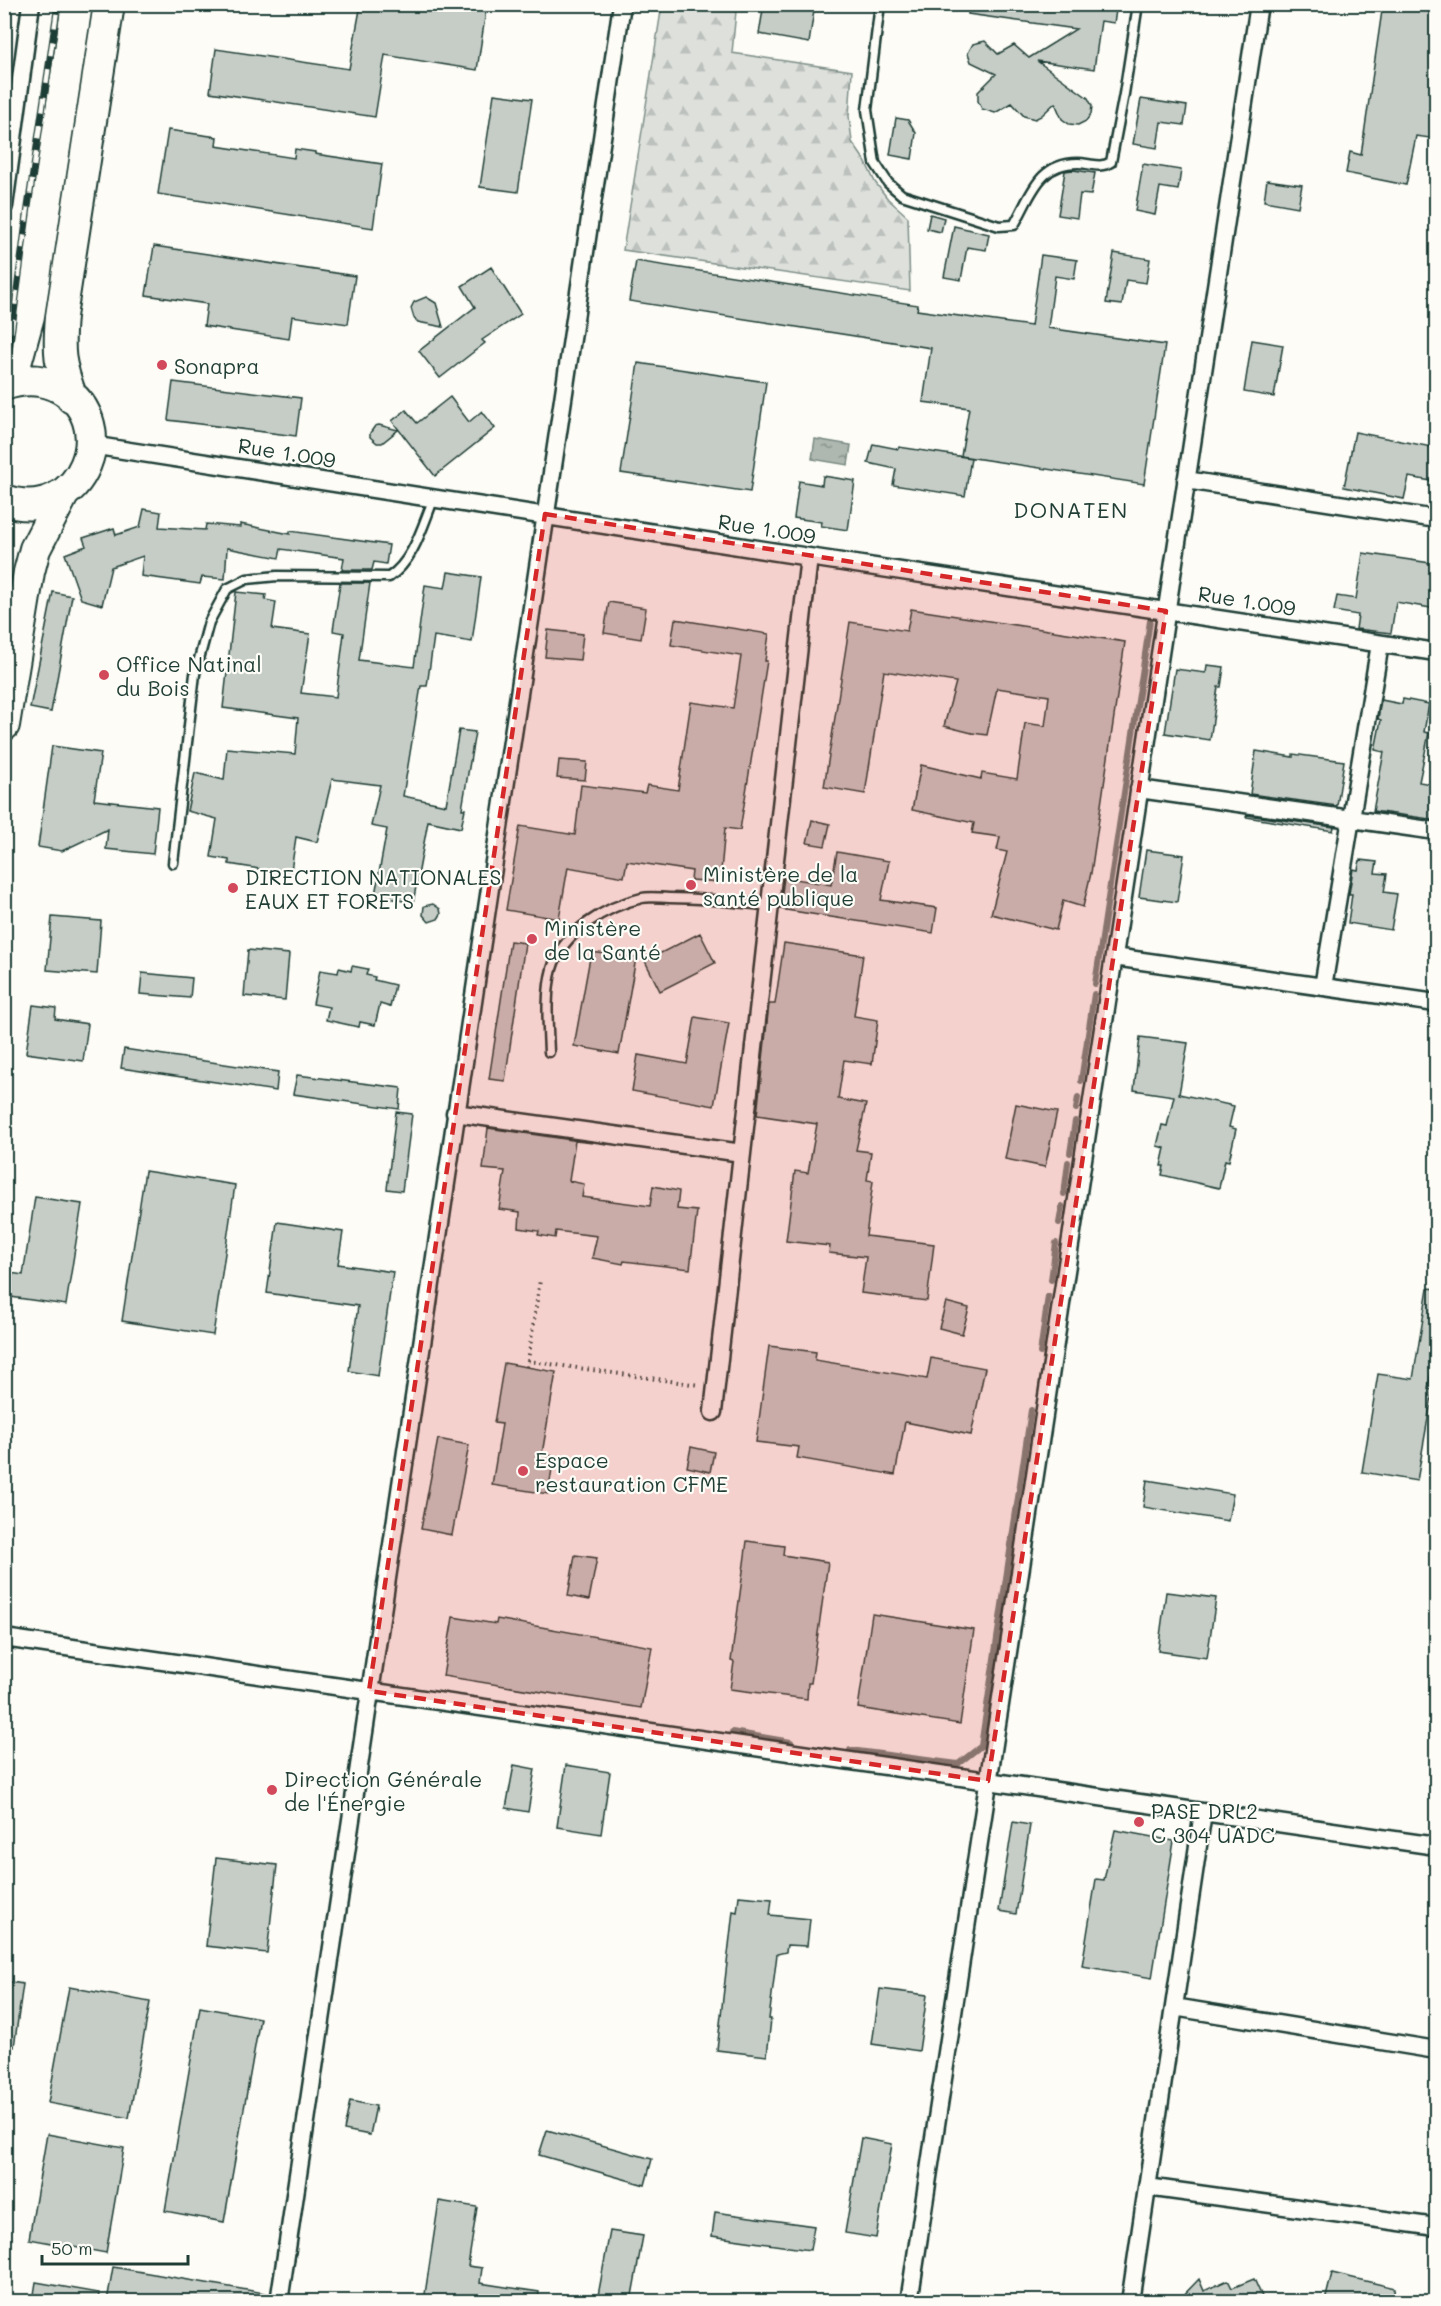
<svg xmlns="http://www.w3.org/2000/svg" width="1441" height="2306" viewBox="0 0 1441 2306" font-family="Mali,sans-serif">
<defs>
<pattern id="forest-firs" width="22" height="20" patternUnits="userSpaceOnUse" patternTransform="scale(1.5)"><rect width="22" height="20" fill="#dde0db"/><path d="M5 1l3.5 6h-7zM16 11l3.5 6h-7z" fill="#bdc1bd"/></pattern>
<pattern id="water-ripples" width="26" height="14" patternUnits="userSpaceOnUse" patternTransform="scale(1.5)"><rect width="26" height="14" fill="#aeb8b1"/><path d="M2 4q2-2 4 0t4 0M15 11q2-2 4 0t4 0" fill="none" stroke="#8d9791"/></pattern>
</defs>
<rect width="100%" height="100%" fill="#fdfcf7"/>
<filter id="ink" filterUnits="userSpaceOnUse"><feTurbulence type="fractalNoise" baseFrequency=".0167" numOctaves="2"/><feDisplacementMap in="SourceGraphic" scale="12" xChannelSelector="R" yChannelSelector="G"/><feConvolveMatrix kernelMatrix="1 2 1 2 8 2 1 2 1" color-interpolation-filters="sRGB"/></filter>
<g filter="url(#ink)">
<path fill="url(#forest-firs)" stroke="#7e8e88" stroke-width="1.5" d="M662,5H681L736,11L732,53L852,71L849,116L852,142L865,161L875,182L888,199L908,217L910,291L623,250Z"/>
<path fill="url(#water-ripples)" stroke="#75877f" stroke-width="1.5" d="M815,439L851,445L848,465L812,459Z"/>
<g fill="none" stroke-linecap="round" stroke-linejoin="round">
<path stroke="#75877f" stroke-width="6" d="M1095,984L1150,621
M1081,1081L1094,994
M1076,1109L1078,1097
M1070,1153L1075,1121
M1064,1194L1068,1162
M1059,1223L1062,1206
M1051,1280L1056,1243
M1040,1353L1048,1296
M732,1732L791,1742
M850,1750L958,1764L981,1746L1031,1410"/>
</g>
<path fill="#c6cdc7" stroke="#1f3d34" stroke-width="1.5" d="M361,4H487L477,70L385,55L375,117L210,92L216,49L349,69Z
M764,4H815L809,43L759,34Z
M968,4H1117L1114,23L1101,21L1094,69L1037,61L1088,98L1092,106L1091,114L1086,121L1078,125L1069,124L1062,119L1055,103L1041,116L1035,119L1024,116L1012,103L995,113L982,109L978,101V92L996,74L971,62L968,53L973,44L985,41L998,54L1014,45L1029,58L1076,29L968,14Z
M1383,4H1437V139L1416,136L1406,185L1346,173L1350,152L1361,155Z
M494,94L532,99L518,192L480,187Z
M1141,99L1187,106L1184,125L1161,122L1157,148L1133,144Z
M896,118L908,120L916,133L912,159L890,155Z
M168,130L217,137L216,146L294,158L295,149L315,152V154L382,164L373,228L158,194Z
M1143,164L1181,170L1178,190L1160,187L1155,215L1135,211Z
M1073,170L1095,173L1091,195L1080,194L1077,218L1058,215L1065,171Z
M1267,180L1302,185L1298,207L1264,201Z
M930,214L944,218L941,232L927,229Z
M954,226L989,234L986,250L967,247L961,280L944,277Z
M154,246L355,276L348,324L292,316L289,339L204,326L207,304L146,295Z
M1114,253L1150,259L1146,283L1126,280L1122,305L1106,303Z
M1041,255L1077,260L1074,279L1055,276L1048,328L1165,345L1144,484L961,456L969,408L923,402L931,348L629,301L636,261L918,305L917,310L1031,326Z
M491,267L521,314L482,340L485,343L440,378L419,351L475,307L462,286Z
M426,297L436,303L443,327L418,322L414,318L411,308L414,302Z
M1252,340L1283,345L1274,397L1244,392Z
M638,363L766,382L750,492L621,473Z
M173,382L301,398L296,436L168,420Z
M450,397L469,422L482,411L495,428L435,476L392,421L406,410L417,423Z
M379,425L398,430L382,443H377L370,437V433L375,426Z
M1355,432L1437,448V482L1409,477L1404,499L1344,487Z
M873,444L898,449L899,447L971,458L965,496L893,485L896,469L868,463Z
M823,476L855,481L848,530L821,526L822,522L794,518L799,481L822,485Z
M144,509L161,512L159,527L205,530L206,524L240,527V524L290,534V531L389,545L386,564L374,562L372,570H342L344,558L281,549L279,558L227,548L225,579L202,577L200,584L141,576L143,556L111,567L102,605L81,599L65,554L86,546L83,538L114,528L116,535L140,527Z
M1363,553L1437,564V609L1396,602L1391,633L1356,629L1358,615L1334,611L1337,596L1356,599Z
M448,572L481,577L472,642L434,636L427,686H421L403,796L446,805L459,730L475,732L462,809H465L461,828L428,821L413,903L375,895L387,829L371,826L380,785L332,779L317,842L296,837L291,871L285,870V873L229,864V860L211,857L217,819L187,811L195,773L224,780L227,748L295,754L298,718L223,708L236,592L266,595L265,600L276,602L272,629L310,634L301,693L336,697L344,633L333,631L340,583H370L359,660L414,667L425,585L445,588Z
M53,592L72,596L51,712L30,708Z
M609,602L646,608L641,639L604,633Z
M911,609L1125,642L1091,873L1083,907L1063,901L1056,930L991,914L1007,852L997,850L1000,837L972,833L974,823L912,810L921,765L981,779L982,773L1017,779L1025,723L1045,726L1049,696L997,688L987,735L972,733L944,726L956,682L884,671L865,794L824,787L850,622L907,631Z
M675,619L769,634L765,661H767L740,830L725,828L720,882L691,880L692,871L627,861L624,877L568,867L559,919L506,910L520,826L575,835L581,785L645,793L647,785L678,790L691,702L733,708L741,656L671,645Z
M548,630L583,634L580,660L545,657Z
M1207,665L1224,667L1221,687H1218L1210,740L1165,733L1175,669L1206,673Z
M1403,699L1429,704L1424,732L1429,733L1419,782L1437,785V820L1373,811L1384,752L1375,750L1381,720L1378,719L1381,700L1402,704Z
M52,746L101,753L94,800L158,807L153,854L106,849L108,829L62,851L38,847Z
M1256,751L1293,757V754L1344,761L1337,806L1250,794Z
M559,760L587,762L585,780L557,778Z
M1247,815L1334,827L1333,831L1246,817Z
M812,820L830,824L825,846L807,843Z
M1146,850L1184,855L1177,902L1139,897Z
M837,852L889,861L881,900L937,908L933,933L780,909L784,877L831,885Z
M1360,860L1377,862L1375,873L1387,874L1384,892L1397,894L1391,930L1348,923L1352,894H1349L1353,869L1358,870Z
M433,904L440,909L441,914L438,919L429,922L423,915L424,906Z
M52,917L101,921L97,974L47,970Z
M700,933L715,963L660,991L645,961Z
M510,941L525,943L505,1081L489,1079Z
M784,943L863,955L854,1016L878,1020L872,1064L844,1060L838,1099L866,1104L856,1150L871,1152L867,1180L873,1181L866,1236L934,1244L927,1301L861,1293L866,1257L829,1253L830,1246L786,1241L795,1171L808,1173L817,1124L757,1115L769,1004H775Z
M248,950L289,954L285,1000L244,996Z
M591,952L636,958L619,1054L574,1046Z
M352,966L368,969L366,975L375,977L374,980L395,985L390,1007L380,1004L375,1025L360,1022L359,1027L326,1020L329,1007L313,1004L320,970L338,973L339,968L351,971Z
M142,973L192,978L190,998L140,994Z
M33,1005L56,1008L55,1019L88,1024L83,1061L26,1053Z
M695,1017L729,1023L714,1106L632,1091L638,1055L687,1064Z
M1140,1037L1188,1043L1179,1094L1234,1106L1229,1127L1236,1129L1229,1161L1225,1160L1219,1188L1162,1175L1164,1166H1161L1165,1148L1157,1146L1162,1125L1167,1126L1174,1096L1134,1090Z
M124,1049L278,1072L276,1091L121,1068Z
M297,1075L401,1088L399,1109L293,1094Z
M1016,1104L1057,1112L1045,1167L1005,1159Z
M396,1112L412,1114L402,1191L387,1189Z
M488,1128L593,1143L575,1141L569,1181L584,1184L582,1197L650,1206L653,1186L679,1191L677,1209L697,1211L690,1269L624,1261L623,1264L592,1258L597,1236L556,1231L555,1238L538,1235L539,1231L519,1228L520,1212L499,1209L505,1171L483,1169Z
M145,1171L235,1185L213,1335L122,1321Z
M35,1197L82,1204L66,1305L4,1296V1272L23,1275Z
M277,1222L343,1232L338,1264L393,1272L378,1376L349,1371L358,1306L267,1293Z
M1428,1288L1437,1289V1337L1428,1389L1433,1390L1417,1481L1362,1472L1378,1374L1413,1379Z
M946,1302L969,1308L962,1334L939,1328Z
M769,1346L816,1352L815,1360L927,1379L931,1358L985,1368L971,1435L905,1422L895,1475L797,1458L799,1447L756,1442Z
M504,1363L556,1372L542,1454L554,1456L548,1494L492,1485L502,1424L494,1423Z
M438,1439L469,1445L452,1535L421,1529Z
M691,1447L714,1452L710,1472L687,1467Z
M1147,1480L1233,1494L1228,1521L1143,1507Z
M747,1541L784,1546L783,1555L828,1562L811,1683H808L807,1699L730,1689L734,1662L731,1661Z
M575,1555L597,1558L589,1600L568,1596Z
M1166,1592L1216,1598L1207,1658L1158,1651Z
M872,1614L974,1630L960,1724L858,1708Z
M453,1617L496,1624L497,1619L652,1647L641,1708L443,1676Z
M514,1765L535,1769L528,1812L506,1808Z
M566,1765L610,1772L601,1834L557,1827Z
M1013,1822L1030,1825L1016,1914L999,1911Z
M1115,1830L1174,1841L1152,1978L1082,1966L1096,1879L1104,1880Z
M216,1858L277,1865L267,1953L206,1946Z
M739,1896L772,1899L770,1915L810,1919L807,1946L787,1945L786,1952L777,1954L769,2019H771L767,2056L717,2050L733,1911L737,1912Z
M4,1981L23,1984L14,2047L4,2046Z
M69,1987L150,2002L129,2118L48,2103Z
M880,1989L927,1995L919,2051L872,2044Z
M200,2007L260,2018L224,2222L165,2211Z
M350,2101L376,2106L370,2135L344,2130Z
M547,2130L652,2159L645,2185L539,2155Z
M47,2134L124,2148L106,2253L29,2239Z
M861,2138L892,2144L876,2238L845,2233Z
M439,2201L477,2207L468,2266L482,2268L480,2283L539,2292L538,2301H424Z
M715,2212L814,2226L810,2250L712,2236Z
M610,2231L643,2236L631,2301H597Z
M113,2267L265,2293L264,2301H107Z
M1332,2273L1395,2288L1391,2301H1325Z
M1199,2279L1204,2291L1228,2280L1232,2288L1254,2279L1264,2301H1178Z
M36,2282L99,2293L98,2301H33Z"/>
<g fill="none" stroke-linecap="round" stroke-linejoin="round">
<g stroke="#1f3d34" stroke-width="13">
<path id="lane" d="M880,4L867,110L875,163L888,183L902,195L999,226L1014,225C1031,196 1038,163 1078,163C1089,163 1100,169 1111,162L1124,94L1138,4
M173,863L195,674L209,622L227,589L247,579L277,576L389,577C414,561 423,524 434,498
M549,1052C548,1027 545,994 552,969C562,932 607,906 642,898C650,896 661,898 669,898C703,898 737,902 770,906"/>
</g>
<g stroke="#1f3d34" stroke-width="21">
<path id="street" d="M4,206L31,4
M91,445L809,557L1436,652
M1186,480L1436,519
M1139,789L1436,831
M1114,957L1436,1003
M1323,987L1380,644
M455,1113L742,1153
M713,1412L809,557
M4,1638L1436,1846
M1174,2007L1436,2050
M1147,2187L1436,2227
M279,2302L622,4
M909,2302L1259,4
M1130,2302L1203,1812"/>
</g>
<g stroke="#1f3d34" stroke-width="34">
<path id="highway" d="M7,384L12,378L29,316L77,4
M4,385C21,379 37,378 54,385C126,416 83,528 4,500
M72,398C59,363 58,353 61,316L109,4
M4,725L29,572L35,549L64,493"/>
</g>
<path stroke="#1f3d34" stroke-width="4" stroke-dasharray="1.5 4.5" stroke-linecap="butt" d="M528,1361L699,1385
M527,1367L540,1280"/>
<use href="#lane" stroke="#fdfcf7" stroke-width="8"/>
<use href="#street" stroke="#fdfcf7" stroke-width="16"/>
<use href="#highway" stroke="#fdfcf7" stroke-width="30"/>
<g stroke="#1f3d34" stroke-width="7">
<path id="rail" d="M4,388L28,207L58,4"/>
</g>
<use href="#rail" stroke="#fdfcf7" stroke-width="4.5" stroke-dasharray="14" stroke-linecap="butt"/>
</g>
</g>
<path fill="#d62828" fill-opacity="0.2" stroke="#d62828" stroke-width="4.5" stroke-dasharray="12 8" stroke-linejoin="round" d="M545,514L1166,611L988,1781L369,1691Z"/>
<g fill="#d1495b" stroke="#fdfcf7" stroke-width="2">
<circle cx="162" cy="365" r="6"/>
<circle cx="104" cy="675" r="6"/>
<circle cx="691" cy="885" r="6"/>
<circle cx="233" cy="888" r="6"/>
<circle cx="532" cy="939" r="6"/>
<circle cx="523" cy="1471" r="6"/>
<circle cx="272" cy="1790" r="6"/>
<circle cx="1139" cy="1822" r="6"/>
</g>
<g text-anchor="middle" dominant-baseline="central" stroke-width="4.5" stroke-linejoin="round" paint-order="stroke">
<g font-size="21" fill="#1f3d34" stroke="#fdfcf7" text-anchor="start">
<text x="174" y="365">Sonapra</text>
<text x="116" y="663">Office Natinal<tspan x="116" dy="24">du Bois</tspan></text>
<text x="703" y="873">Ministère de la<tspan x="703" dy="24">santé publique</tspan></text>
<text x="245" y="876">DIRECTION NATIONALES<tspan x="245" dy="24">EAUX ET FORETS</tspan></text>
<text x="544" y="927">Ministère<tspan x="544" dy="24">de la Santé</tspan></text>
<text x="535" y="1459">Espace<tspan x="535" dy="24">restauration CFME</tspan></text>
<text x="284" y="1778">Direction Générale<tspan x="284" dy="24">de l'Énergie</tspan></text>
<text x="1151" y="1810">PASE DRL2<tspan x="1151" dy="24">C 304 UADC</tspan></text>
</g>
<g font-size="21" fill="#1f3d34" stroke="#fdfcf7">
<text transform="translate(287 452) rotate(9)">Rue 1.009</text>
<text transform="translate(767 528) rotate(9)">Rue 1.009</text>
<text transform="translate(1247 600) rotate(9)">Rue 1.009</text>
</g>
<g font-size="22" letter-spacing="1.5" fill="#1f3d34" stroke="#fdfcf7">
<text x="1071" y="509">DONATEN</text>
</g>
</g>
<rect width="1441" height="2306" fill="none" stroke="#fdfcf7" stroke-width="24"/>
<rect x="12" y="12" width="1417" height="2282" fill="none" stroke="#1f3d34" stroke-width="2" filter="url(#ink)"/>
<path d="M42 2255v9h146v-9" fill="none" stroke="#1f3d34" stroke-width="3"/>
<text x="51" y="2255" font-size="18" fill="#1f3d34" stroke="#fdfcf7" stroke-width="4.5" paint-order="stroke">50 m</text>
</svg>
